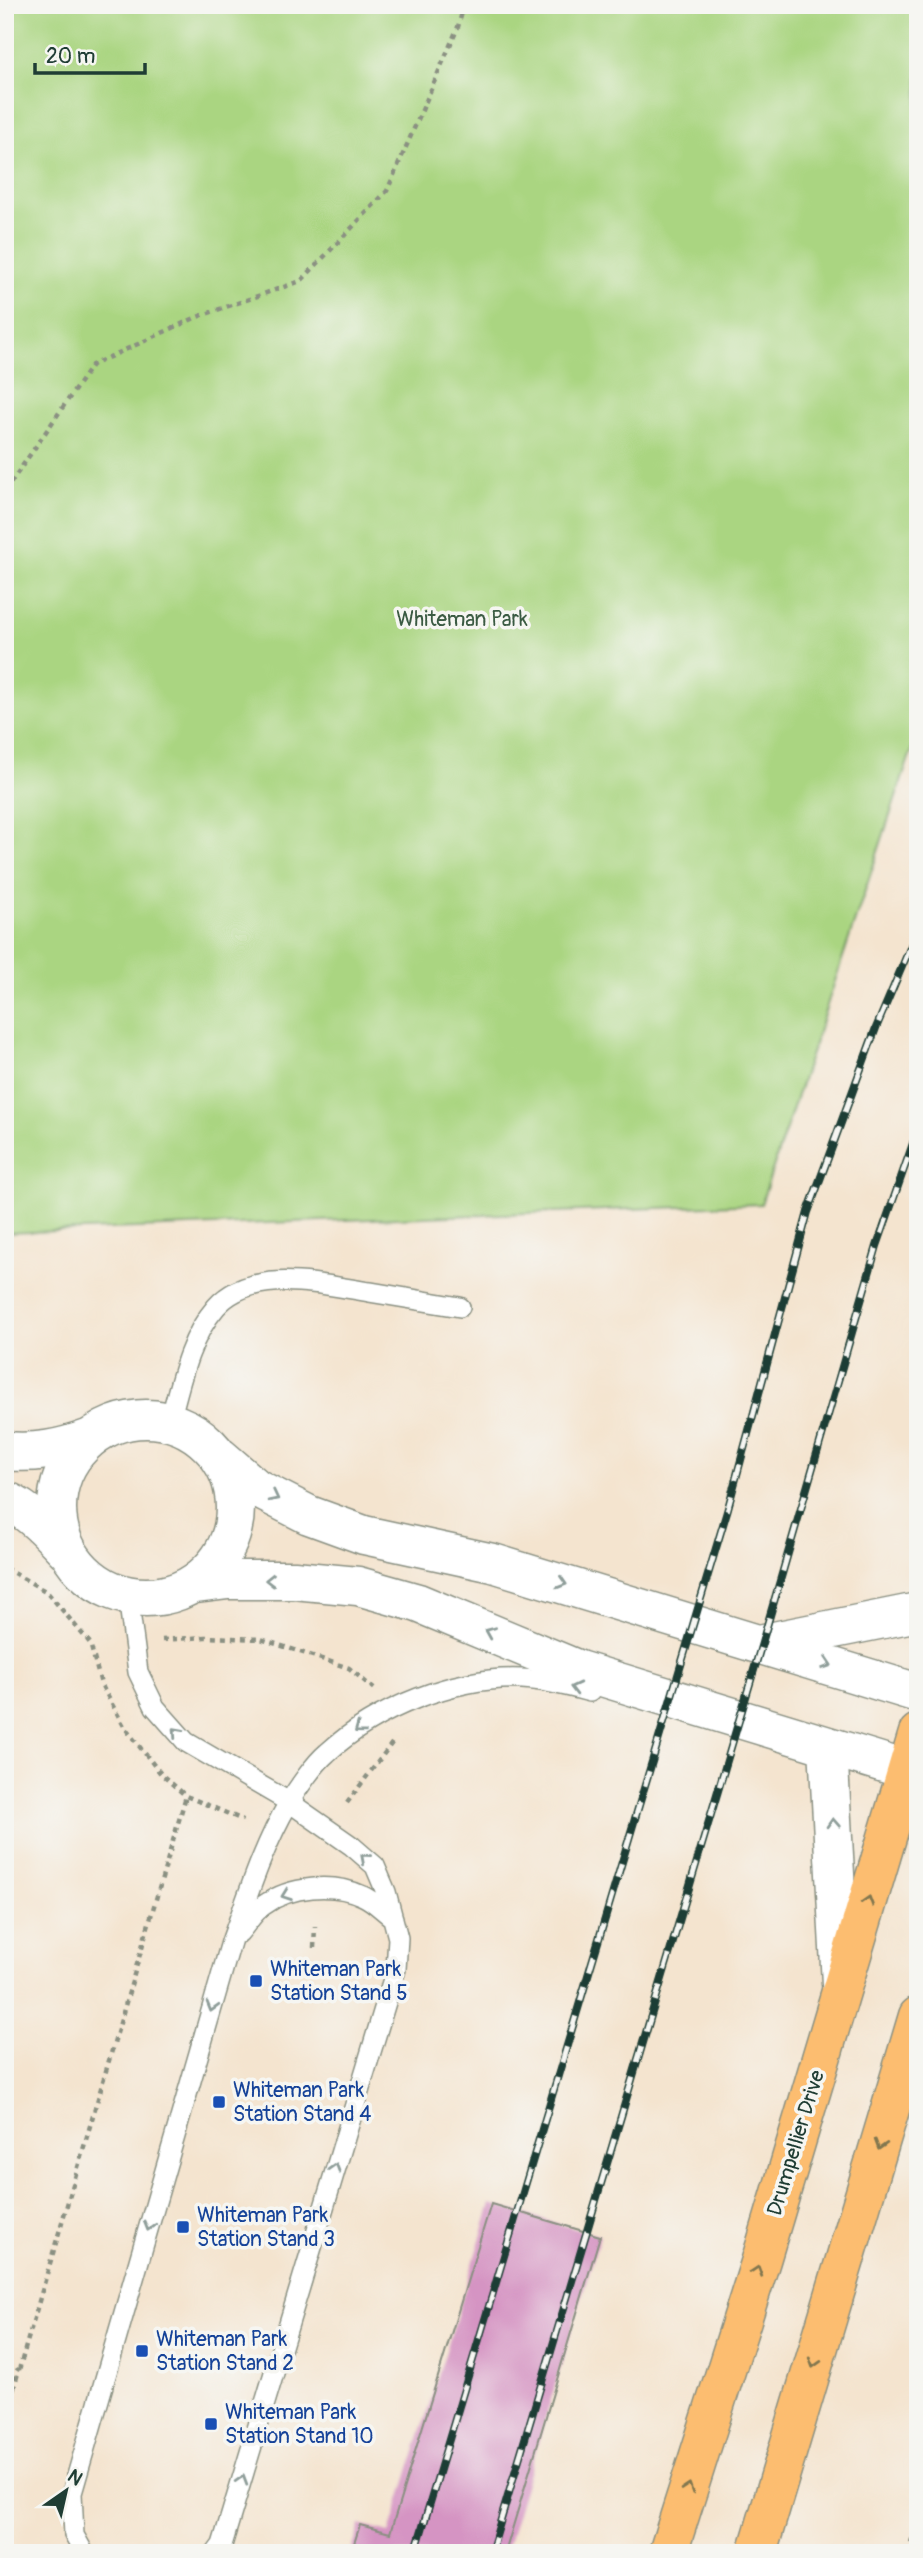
<svg xmlns="http://www.w3.org/2000/svg" width="923" height="2558" viewBox="0 0 923 2558" font-family="Pangolin,sans-serif">
<rect width="100%" height="100%" fill="#f6f6f2"/>
<filter id="ink" filterUnits="userSpaceOnUse"><feTurbulence type="fractalNoise" baseFrequency=".0143" numOctaves="2"/><feDisplacementMap in="SourceGraphic" scale="14" xChannelSelector="R" yChannelSelector="G"/><feConvolveMatrix kernelMatrix="1 2 1 2 8 2 1 2 1" color-interpolation-filters="sRGB"/></filter>
<filter id="wash" filterUnits="userSpaceOnUse"><feTurbulence type="fractalNoise" baseFrequency=".00686" numOctaves="4" result="noise"/><feDisplacementMap in="SourceGraphic" scale="28" xChannelSelector="R" yChannelSelector="G"/><feGaussianBlur stdDeviation="1.57" result="paint"/><feColorMatrix in="noise" values="0 0 0 0 0 0 0 0 0 0 0 0 0 0 0 0 0 1.4 0 .05"/><feComposite in="paint" operator="in"/></filter>
<g filter="url(#wash)">
<rect width="100%" height="100%" fill="#f4e4cf"/>
<path fill="#aad581" stroke="#64895a" stroke-width="2" d="M5,5H918V731L761,1204L5,1233Z"/>
<g id="blocks">
<path fill="#d594c3" d="M491,2204L600,2236L505,2553H351L360,2525L390,2533Z"/>
</g>
</g>
<g filter="url(#ink)">
<use href="#blocks" fill-opacity="0" stroke="#8a9082" stroke-width="2"/>
<g fill="none" stroke-linecap="round" stroke-linejoin="round">
<g stroke="#8a9082" stroke-width="22">
<path id="service" d="M170,1421C180,1383 189,1338 216,1307C252,1266 322,1285 370,1292C400,1297 430,1302 460,1307
M128,1596L138,1672L155,1707L186,1742L289,1802L352,1846L375,1866L386,1892L398,1938L396,1969L222,2545L216,2553
M239,1933C247,1924 254,1911 264,1905C290,1886 333,1882 363,1896C373,1900 383,1911 393,1918
M84,2553L74,2535L72,2493L231,1942C248,1895 263,1847 288,1804C297,1789 314,1764 327,1753C376,1708 455,1676 522,1679C544,1680 568,1686 590,1692"/>
</g>
<g stroke="#8a9082" stroke-width="41">
<path id="minor" d="M5,1451C35,1454 60,1449 88,1439
M5,1500C30,1511 49,1532 67,1551"/>
</g>
<g stroke="#8a9082" stroke-width="41">
<path id="tertiary" d="M57 1508a89 89 0 1 1 178 0a89 89 0 1 1-178 0Z
M220,1457L256,1488L309,1515L364,1535L493,1563L918,1693
M196,1584L228,1580H294L358,1586L418,1603L579,1670L907,1770
M764,1643L918,1612
M828,1746L841,1984"/>
</g>
<g stroke="#8a9082" stroke-width="41">
<path id="primary" d="M668,2553L761,2260L918,1733
M757,2553L918,2016"/>
</g>
<path stroke="#8a9082" stroke-width="4.5" stroke-dasharray="5 5" stroke-linecap="butt" d="M5,491L92,365L197,317L301,281L387,191L458,27L464,5
M5,1568L47,1592L90,1643L101,1684L125,1728L161,1774L186,1796L243,1820
M162,1640L205,1637L261,1639L349,1668L374,1689
M347,1803L392,1743
M314,1948L315,1926
M5,2387L18,2369
M5,2418L186,1796
M908,2553L918,2519"/>
<use href="#service" stroke="#fff" stroke-width="19"/>
<use href="#minor" stroke="#fff" stroke-width="38"/>
<use href="#tertiary" stroke="#fff" stroke-width="38"/>
<use href="#primary" stroke="#fcbd6f" stroke-width="38"/>
<g stroke="#1f3d34" stroke-width="8">
<path id="rail" d="M415,2553L728,1508L808,1212L876,1028L918,929
M491,2553L762,1643L877,1246L918,1129"/>
</g>
<use href="#rail" stroke="#f6f6f2" stroke-width="5" stroke-dasharray="16" stroke-linecap="butt"/>
</g>
<defs><path id="oneway-chevron" d="M-2-3.5L2.5 0L-2 3.5" fill="none" stroke-width="1.6" stroke-linecap="round" stroke-linejoin="round" transform="scale(1.75)"/></defs>
<g stroke="#8f9e9a">
<use href="#oneway-chevron" transform="translate(274 1497) rotate(27)"/>
<use href="#oneway-chevron" transform="translate(270 1580) rotate(-180)"/>
<use href="#oneway-chevron" transform="translate(562 1583) rotate(17)"/>
<use href="#oneway-chevron" transform="translate(490 1632) rotate(-157)"/>
<use href="#oneway-chevron" transform="translate(827 1664) rotate(18)"/>
<use href="#oneway-chevron" transform="translate(575 1688) rotate(-166)"/>
<use href="#oneway-chevron" transform="translate(359 1729) rotate(144)"/>
<use href="#oneway-chevron" transform="translate(177 1732) rotate(-132)"/>
<use href="#oneway-chevron" transform="translate(833 1823) rotate(-93)"/>
<use href="#oneway-chevron" transform="translate(365 1858) rotate(-139)"/>
<use href="#oneway-chevron" transform="translate(286 1895) rotate(160)"/>
<use href="#oneway-chevron" transform="translate(212 2007) rotate(106)"/>
<use href="#oneway-chevron" transform="translate(335 2168) rotate(-73)"/>
<use href="#oneway-chevron" transform="translate(149 2226) rotate(106)"/>
<use href="#oneway-chevron" transform="translate(242 2480) rotate(-73)"/>
</g>
<g stroke="#82774f">
<use href="#oneway-chevron" transform="translate(868 1901) rotate(-73)"/>
<use href="#oneway-chevron" transform="translate(880 2145) rotate(107)"/>
<use href="#oneway-chevron" transform="translate(757 2271) rotate(-72)"/>
<use href="#oneway-chevron" transform="translate(814 2363) rotate(107)"/>
<use href="#oneway-chevron" transform="translate(688 2488) rotate(-72)"/>
</g>
</g>
<g fill="#1a4fb4" stroke="#f6f6f2" stroke-width="2.5">
<rect x="249" y="1974" width="14" height="14" rx="3.5"/>
<rect x="212" y="2095" width="14" height="14" rx="3.5"/>
<rect x="176" y="2220" width="14" height="14" rx="3.5"/>
<rect x="135" y="2344" width="14" height="14" rx="3.5"/>
<rect x="204" y="2417" width="14" height="14" rx="3.5"/>
</g>
<g text-anchor="middle" dominant-baseline="central" stroke-width="7" stroke-linejoin="round" paint-order="stroke">
<g font-size="21" fill="#3b5b43" stroke="#f6f6f2">
<text x="462" y="619">Whiteman Park</text>
</g>
<g font-size="21" fill="#164399" stroke="#f6f6f2" text-anchor="start">
<text x="270" y="1969">Whiteman Park<tspan x="270" dy="24">Station Stand 5</tspan></text>
<text x="233" y="2090">Whiteman Park<tspan x="233" dy="24">Station Stand 4</tspan></text>
<text x="197" y="2215">Whiteman Park<tspan x="197" dy="24">Station Stand 3</tspan></text>
<text x="156" y="2339">Whiteman Park<tspan x="156" dy="24">Station Stand 2</tspan></text>
<text x="225" y="2412">Whiteman Park<tspan x="225" dy="24">Station Stand 10</tspan></text>
</g>
<g font-size="21" fill="#1f3d34" stroke="#f6f6f2">
<text transform="translate(796 2143) rotate(-73)">Drumpellier Drive</text>
</g>
</g>
<rect width="923" height="2558" fill="none" stroke="#f6f6f2" stroke-width="28"/>
<g transform="translate(66 2491) rotate(34)" stroke="#f6f6f2" stroke-width="5" paint-order="stroke">
<path d="M0-5L12 26L0 18L-12 26Z" fill="#1f3d34"/>
<text y="-10" font-size="19" font-weight="bold" text-anchor="middle" fill="#1f3d34">N</text>
</g>
<path d="M35 63v10h110v-10" fill="none" stroke="#1f3d34" stroke-width="3.5"/>
<text x="46" y="63" font-size="21" fill="#1f3d34" stroke="#f6f6f2" stroke-width="5" paint-order="stroke">20 m</text>
</svg>
